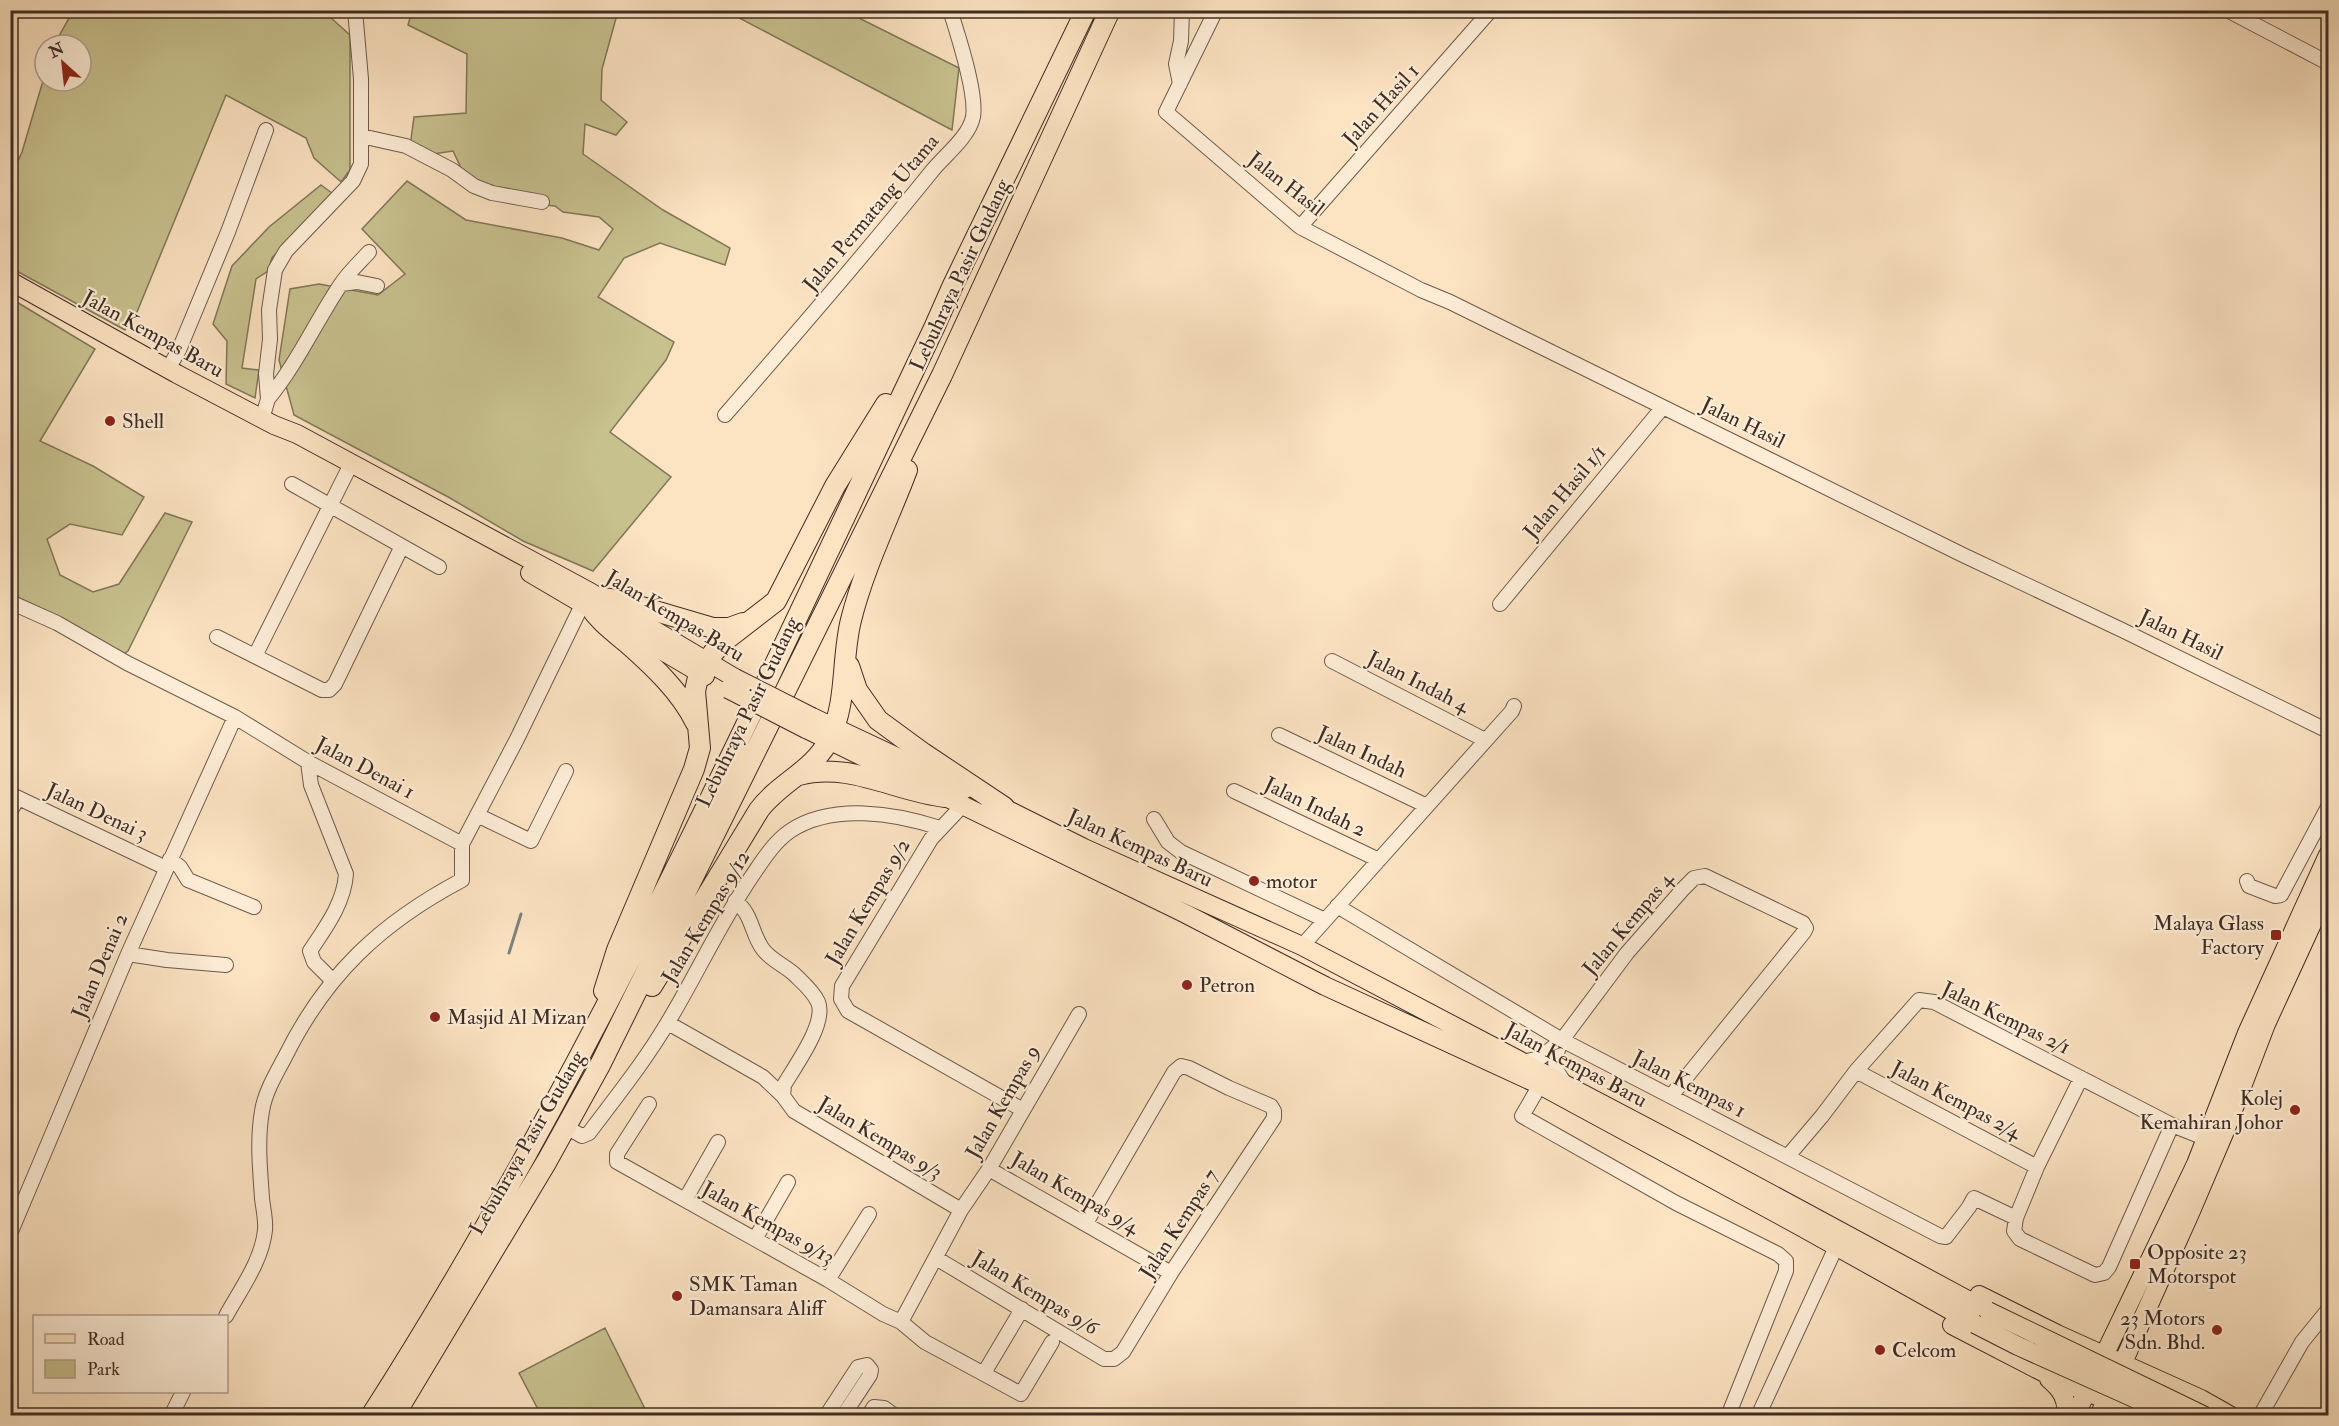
<svg xmlns="http://www.w3.org/2000/svg" width="2339" height="1426" viewBox="0 0 2339 1426" font-family="'IM FELL Double Pica',serif">
<rect width="100%" height="100%" fill="#fce3c2"/>
<filter id="stains"><feTurbulence type="fractalNoise" baseFrequency=".00333" numOctaves="4"/><feColorMatrix values="0 0 0 0 .2 0 0 0 0 .09 0 0 0 0 .02 0 0 0 .5 -.17"/></filter>
<radialGradient id="worn" r=".72"><stop offset=".6" stop-color="#630" stop-opacity="0"/><stop offset="1" stop-color="#630" stop-opacity=".3"/></radialGradient>
<path fill="#c7c18e" stroke="#82765a" stroke-width="1.5" d="M73,11H330V17L350,35V170L341,182L314,158L306,138L226,95L137,312L125,330L11,268V176L22,152L45,74V81H81V45H54Z
M412,11H618L602,69L601,100L627,122L616,135L585,124L583,154L663,210L730,248L725,265L660,243L624,258L598,297L674,342L666,360L610,432L671,477L593,571L523,541L450,498L294,415L279,360L290,289L319,284L378,295L405,274L362,229L407,181L466,220L562,238L599,250L613,229L599,217L563,212L555,206L532,204L461,180V168L453,151L413,157L411,139L414,117L466,113L467,54L408,25Z
M726,11H845L959,68L952,130Z
M321,185L332,193L272,258L268,271L256,279L242,368L259,370L255,398L226,384L227,341L213,324L232,266L269,227Z
M10,298L95,349L40,441L93,466L144,497L122,535L70,524L47,539L60,575L93,592L119,584L165,513L192,522L128,651L122,655L62,618L11,594Z
M605,1328L648,1415H541L519,1373Z"/>
<g fill="none" stroke-linecap="round" stroke-linejoin="round">
<path stroke="#7b8281" stroke-width="3" d="M509,953L521,914"/>
<g stroke="#6e5a4c" stroke-width="16">
<path id="minor" d="M1216,10L1166,112L1300,227L1421,290L1450,302L1963,555L2122,630L2328,731
M2227,10L2328,63
M1180,84L1176,64L1181,41L1182,10
M361,136L406,146L452,170L474,186L492,193L542,202
M1300,227L1491,10
M341,284L357,282L377,286
M168,369L179,350L228,232L266,130
M268,399C297,364 316,321 341,284C348,273 360,262 369,252
M725,415C795,335 865,254 932,171C944,156 969,137 973,117C977,93 958,35 950,10
M262,419L268,399L266,374L270,339L269,310L275,270L286,251L353,181L361,164V79L355,10
M292,484L439,567
M10,602L57,623L127,663L235,717L308,762L462,844
M1500,604L1663,407
M217,637L322,690H329L335,684L402,546
M255,656L348,470
M1332,661L1485,740
M1279,735L1427,806
M308,762L311,785L346,874C344,903 326,927 310,951L314,962L333,981
M1234,791L1379,860
M10,794L166,868
M963,805L931,839L842,986L841,999L848,1011L1023,1110
M10,812L18,798
M477,815L531,841L566,771
M1154,819L1168,842L1181,852L1325,920
M462,844L517,739L583,603
M170,859L180,867L188,880L254,907
M2247,881L2249,886L2275,896L2281,895L2328,807
M735,901C752,913 751,932 762,948C769,959 784,965 794,974C803,983 813,991 818,1002C827,1023 795,1066 784,1085L783,1096
M1337,906L1562,1040L1940,1236L1946,1237L1969,1207L1974,1198L2016,1218
M1302,946L1512,711L1514,706
M128,954L167,960L226,965
M668,1023L763,1077L783,1096L794,1111L961,1210
M1561,1042C1553,1062 1552,1067 1566,1084
M1523,1062L1540,1058L1562,1040L1627,953L1683,889L1694,878L1705,876L1803,923L1806,928L1804,932L1671,1096
M1856,1071L2037,1167
M2081,1078L2037,1167L2016,1218L2014,1231L2020,1239L2095,1275L2104,1273L2109,1267L2172,1125
M1540,1085L1522,1116L1676,1203L1778,1254L1786,1261V1271L1728,1416
M649,1104L617,1154V1162L828,1280L883,1314L901,1322L925,1342L1021,1394L1052,1342
M566,1127L582,1136L589,1133C616,1097 645,1061 668,1022C697,974 720,923 752,876C763,860 774,842 790,831C832,803 895,813 940,828
M1788,1156L1822,1116L1856,1071L1919,1000L1934,1002L2172,1125L2207,1139L2214,1137
M989,1169L1171,1273
M685,1200L718,1142
M10,1234L128,954L235,717
M755,1239L788,1182
M936,1258L1104,1359H1114L1123,1352L1171,1273L1274,1118V1111L1271,1106L1229,1088L1189,1068L1181,1066L1174,1072L1086,1223
M828,1280L869,1214
M226,1316C240,1290 262,1261 265,1230C266,1220 263,1208 262,1198C260,1169 257,1140 262,1111C265,1092 276,1074 285,1057C326,974 381,923 462,880V844
M901,1322L961,1210L989,1169L1079,1014
M984,1373L1022,1309
M171,1416L183,1392
M826,1416L858,1367L867,1365L871,1370L870,1375L843,1416
M868,1416L874,1407L884,1408L895,1416
M1758,1416L1836,1247
M2260,1416L2302,1342L2328,1310"/>
</g>
<g stroke="#3e2c25" stroke-width="20">
<path id="major" d="M10,281L177,374L274,425L297,434L590,592L735,678
M530,573L705,676
M812,717L965,789
M806,729L1186,914L1325,986L1540,1085L1798,1225L1975,1324
M990,801L1084,848L1302,946L1684,1147L1988,1311
M1979,1295L2057,1334L2201,1399L2231,1416
M1952,1325L2060,1381L2146,1416
M2049,1379C2061,1389 2068,1399 2066,1416
M2075,1416L2196,1164L2247,1033L2328,855
M2099,1416L2191,1211L2225,1131L2266,1024L2328,889"/>
</g>
<g stroke="#3e2c25" stroke-width="22">
<path id="highway" d="M601,598L618,600L713,628H729L743,623
M590,607C600,622 613,631 627,643C653,666 680,691 696,723
M849,666L857,690L878,720L923,753L1004,807
M799,775C849,761 897,792 946,797
M652,986L759,810C779,783 813,771 829,740C848,701 841,660 851,620C864,568 888,520 907,470
M604,991L617,950L694,769L700,748L695,691L699,673L713,653L723,642L776,601L835,486L886,404
M371,1416C592,1071 759,696 934,328L953,285L1086,10
M394,1416L547,1161L599,1067L942,375L1110,10"/>
</g>
<use href="#minor" stroke="#fdedd7" stroke-width="14"/>
<use href="#major" stroke="#fce3c2" stroke-width="18"/>
<use href="#highway" stroke="#fce3c2" stroke-width="20"/>
<g stroke="#3e2c25" stroke-width="20" stroke-linecap="butt">
<path id="major-bridge" d="M735,678L812,717
M728,689L806,729
M1988,1311L2205,1416
M1975,1324L2018,1346L2174,1416"/>
</g>
<use href="#major-bridge" stroke="#fce3c2" stroke-width="18"/>
</g>
<g fill="#8f2418" stroke="#fdedd7" stroke-width="2">
<circle cx="110" cy="421" r="6"/>
<circle cx="1254" cy="881" r="6"/>
<rect x="2270" y="929" width="12" height="12" rx="3"/>
<circle cx="1187" cy="985" r="6"/>
<circle cx="435" cy="1017" r="6"/>
<circle cx="2295" cy="1110" r="6"/>
<rect x="2129" y="1258" width="12" height="12" rx="3"/>
<circle cx="677" cy="1296" r="6"/>
<circle cx="2217" cy="1330" r="6"/>
<circle cx="1880" cy="1350" r="6"/>
</g>
<g text-anchor="middle" dominant-baseline="central" stroke-width="4.5" stroke-linejoin="round" paint-order="stroke">
<g font-size="21" fill="#3e2c25" stroke="#fdedd7">
<text transform="translate(1381 105) rotate(-48)">Jalan Hasil 1</text>
<text transform="translate(1286 184) rotate(38)">Jalan Hasil</text>
<text transform="translate(871 213) rotate(-50)">Jalan Permatang Utama</text>
<text transform="translate(960 275) rotate(-65)">Lebuhraya Pasir Gudang</text>
<text transform="translate(153 334) rotate(29)">Jalan Kempas Baru</text>
<text transform="translate(1743 423) rotate(26)">Jalan Hasil</text>
<text transform="translate(1565 492) rotate(-50)">Jalan Hasil 1/1</text>
<text transform="translate(675 616) rotate(31)">Jalan Kempas Baru</text>
<text transform="translate(2181 635) rotate(26)">Jalan Hasil</text>
<text transform="translate(1418 682) rotate(27)">Jalan Indah 4</text>
<text transform="translate(748 712) rotate(-64)">Lebuhraya Pasir Gudang</text>
<text transform="translate(1362 752) rotate(25)">Jalan Indah</text>
<text transform="translate(365 768) rotate(28)">Jalan Denai 1</text>
<text transform="translate(1315 807) rotate(26)">Jalan Indah 2</text>
<text transform="translate(97 812) rotate(25)">Jalan Denai 3</text>
<text transform="translate(1140 848) rotate(25)">Jalan Kempas Baru</text>
<text transform="translate(868 902) rotate(-59)">Jalan Kempas 9/2</text>
<text transform="translate(706 917) rotate(-59)">Jalan Kempas 9/12</text>
<text transform="translate(1628 924) rotate(-50)">Jalan Kempas 4</text>
<text transform="translate(100 966) rotate(-67)">Jalan Denai 2</text>
<text transform="translate(2006 1018) rotate(26)">Jalan Kempas 2/1</text>
<text transform="translate(1576 1065) rotate(28)">Jalan Kempas Baru</text>
<text transform="translate(1689 1084) rotate(27)">Jalan Kempas 1</text>
<text transform="translate(1956 1100) rotate(28)">Jalan Kempas 2/4</text>
<text transform="translate(1003 1102) rotate(-60)">Jalan Kempas 9</text>
<text transform="translate(880 1138) rotate(31)">Jalan Kempas 9/3</text>
<text transform="translate(527 1143) rotate(-60)">Lebuhraya Pasir Gudang</text>
<text transform="translate(1075 1193) rotate(30)">Jalan Kempas 9/4</text>
<text transform="translate(768 1223) rotate(29)">Jalan Kempas 9/13</text>
<text transform="translate(1179 1224) rotate(-57)">Jalan Kempas 7</text>
<text transform="translate(1035 1293) rotate(31)">Jalan Kempas 9/6</text>
</g>
<g font-size="21" fill="#3e2c25" stroke="#fdedd7" text-anchor="start">
<text x="122" y="421">Shell</text>
<text x="1266" y="881">motor</text>
<text x="2264" y="923" text-anchor="end">Malaya Glass<tspan x="2264" dy="24">Factory</tspan></text>
<text x="1199" y="985">Petron</text>
<text x="447" y="1017">Masjid Al Mizan</text>
<text x="2283" y="1098" text-anchor="end">Kolej<tspan x="2283" dy="24">Kemahiran Johor</tspan></text>
<text x="2147" y="1252">Opposite 23<tspan x="2147" dy="24">Motorspot</tspan></text>
<text x="689" y="1284">SMK Taman<tspan x="689" dy="24">Damansara Aliff</tspan></text>
<text x="2205" y="1318" text-anchor="end">23 Motors<tspan x="2205" dy="24">Sdn. Bhd.</tspan></text>
<text x="1892" y="1350">Celcom</text>
</g>
</g>
<rect width="2339" height="1426" fill="none" stroke="#fce3c2" stroke-width="36"/>
<rect x="12" y="12" width="2315" height="1402" fill="none" stroke="#3e2c25" stroke-width="3"/>
<rect x="18" y="18" width="2303" height="1390" fill="none" stroke="#3e2c25" stroke-width="1.5"/>
<rect x="33" y="1315" width="195" height="78" fill="#fdedd7" stroke="#b1a090" stroke-width="1.5"/>
<rect x="45" y="1334" width="30" height="9" fill="#fce3c2" stroke="#b1a090" stroke-width="1.5"/>
<text x="87" y="1345" font-size="18" fill="#3e2c25">Road</text>
<rect x="45" y="1360" width="30" height="18" fill="#c7c18e" stroke="#b1a090" stroke-width="1.5"/>
<text x="87" y="1375" font-size="18" fill="#3e2c25">Park</text>
<g transform="translate(63 63) rotate(333)"><circle r="28" fill="#fdedd7" stroke="#b1a090" stroke-width="1.5"/>
<path d="M0-4.5L10 22L0 15L-10 22Z" fill="#8f2418"/>
<text y="-9" font-size="16" font-weight="bold" text-anchor="middle" fill="#3e2c25">N</text>
</g>
<rect width="100%" height="100%" filter="url(#stains)"/>
<rect width="100%" height="100%" fill="url(#worn)"/>
</svg>
